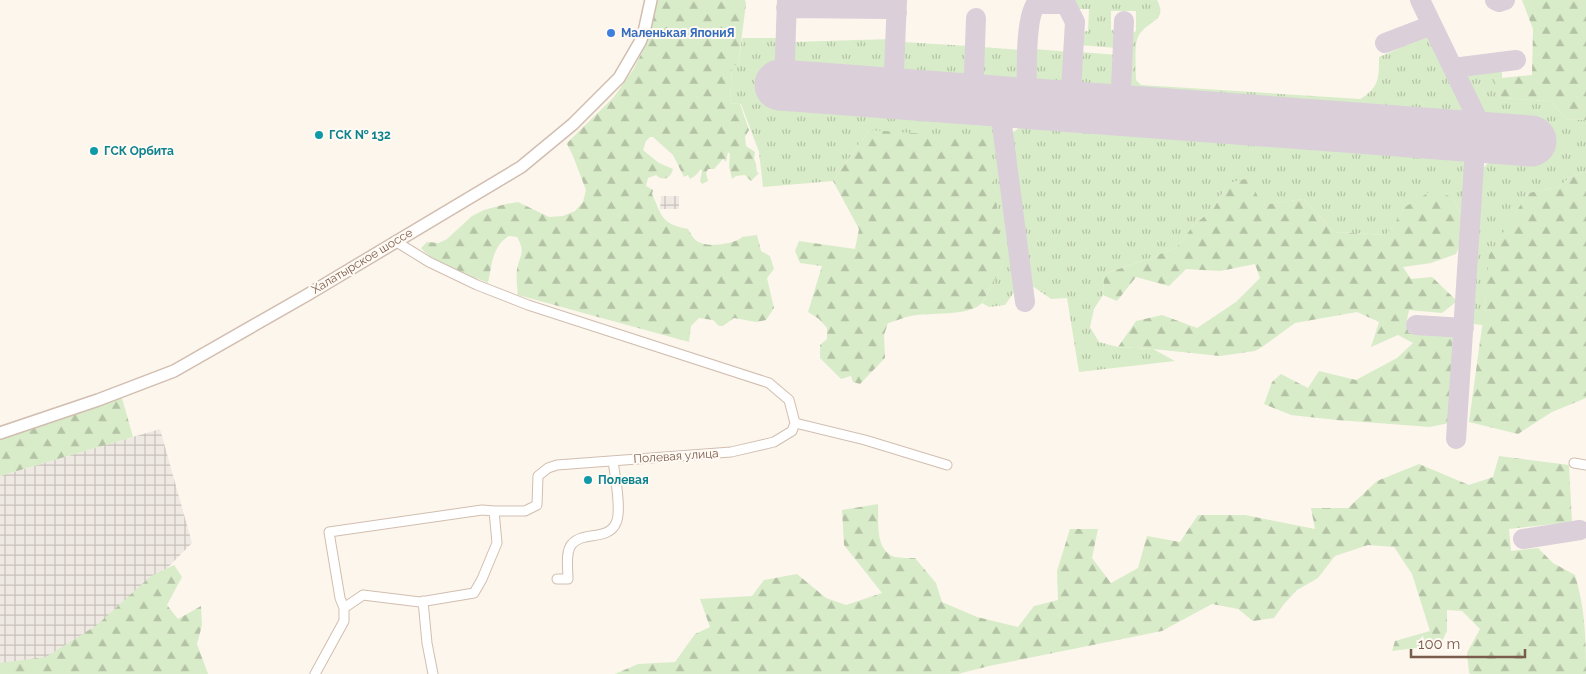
<svg xmlns="http://www.w3.org/2000/svg" width="1586" height="674" viewBox="0 0 1586 674" font-family="Raleway,sans-serif">
<defs>
<pattern id="industrial-grid" width="8" height="8" patternUnits="userSpaceOnUse" patternTransform="scale(1.25)"><rect width="8" height="8" fill="#efe9e4"/><path d="M0 4h8M4 0v8" fill="none" stroke="#c7c0bb"/></pattern>
<pattern id="grass-tufts" width="24" height="20" patternUnits="userSpaceOnUse" patternTransform="scale(1.25)"><rect width="24" height="20" fill="#d8ecc9"/><path d="M3 7l-1-3M5 7V3M7 7l1-3M15 17l-1-3M17 17v-4M19 17l1-3" fill="none" stroke="#b4c2a5"/></pattern>
<pattern id="forest-firs" width="22" height="20" patternUnits="userSpaceOnUse" patternTransform="scale(1.25)"><rect width="22" height="20" fill="#d8ecc9"/><path d="M5 1l3.5 6h-7zM16 11l3.5 6h-7z" fill="#b4c2a5"/></pattern>
</defs>
<rect width="100%" height="100%" fill="#fdf6ec"/>
<path fill="url(#industrial-grid)" d="M661,196H679V209H660Z
M160,429L192,543L89,647L0,672V476Z"/>
<path fill="url(#grass-tufts)" d="M1075,0H1157C1169,22 1146,20 1138,37C1134,45 1136,69 1136,80L1141,85L1360,99C1379,88 1379,78 1379,57L1398,49L1405,41L1426,33L1434,38L1445,63L1442,68L1446,76L1453,81L1465,108L1463,117L1126,93L1125,89L1127,39L1129,35L1136,31V11H1111V30L1118,31L1117,48L1079,45L1080,32L1088,31L1089,9H1075Z
M742,38H781L779,103L989,118L999,131L1017,288L1005,305L989,307L982,303L1003,265L869,130L833,181L763,187L759,152L741,104L730,103L732,65H738Z
M891,39L889,75L790,68L792,42Z
M903,42L968,46L966,81L901,76Z
M982,47L1023,50L1021,85L980,82Z
M1035,49L1070,52L1067,89L1032,86Z
M1079,52L1119,55L1116,93L1076,90Z
M1502,67V78L1493,79L1501,98L1551,101L1566,119L1586,120V171L1569,178L1559,187L1528,193L1490,255L1483,325L1472,324L1482,169L1494,157L1533,158L1535,123L1483,119L1463,79L1466,71Z
M1027,123L1453,153L1466,164L1461,214L1453,199L1405,207L1387,235L1334,232L1304,199L1261,205L1228,183L1214,208L1193,226L1177,247L1151,258L1104,274L1103,295L1094,309L1090,327L1099,342L1118,347L1153,349L1175,361L1079,372L1067,298L1051,299L1031,285L1010,140L1013,132Z"/>
<path fill="url(#forest-firs)" d="M657,0H745L746,4L738,65H732L730,103L740,104L749,130L745,137L746,146L755,152L754,158L756,164L757,172L759,173L751,181L745,175L736,176L732,179L729,166L730,154L728,152L726,162L723,159L714,169H708L706,173L708,181L702,184L700,181L702,171L701,169L696,175L690,179L688,175L684,177L673,155L653,137H650L646,141L643,150L659,163L673,169C671,178 663,182 656,175L648,178L646,186L653,190L652,194C662,216 661,224 688,229C691,234 694,241 701,243C709,247 736,244 742,237L757,235L761,251L770,256L774,269L767,278L774,308L766,320L756,322L734,318L723,326H719L713,320L699,318L691,326L689,342L518,295C517,286 516,278 517,269C520,254 526,253 517,237L509,236C492,246 492,265 488,283C472,276 430,261 421,248L427,242L439,243L447,239L472,216L484,210L506,204L518,202L549,217L563,216L575,211L583,202L586,190L573,156L567,144L568,142L614,97L633,70L647,43Z
M1522,0H1586V120L1566,119L1551,101L1501,98L1492,79L1532,75L1533,29Z
M869,130L989,138L1003,265L982,303C968,317 930,312 911,316C904,317 896,321 888,323L884,335L885,358L860,384L853,382L851,376L841,379L820,358V345L827,339V328L819,319L808,312L822,266L800,263L795,251L799,241L855,249L859,229L833,181Z
M1586,171V398L1552,412L1518,434L1469,422L1485,305L1489,255L1528,193L1559,187L1569,178Z
M1250,178L1261,205L1304,199L1334,232L1387,235L1405,207L1436,188L1453,199L1467,226L1456,254L1431,263L1403,267L1411,279L1432,277L1457,301L1442,313L1409,310L1406,325L1409,333L1423,334L1439,330L1453,334L1452,346L1457,350L1456,403L1449,423L1430,427L1337,420L1291,415L1264,404L1272,382L1281,374L1308,388L1319,371L1356,380L1397,358L1413,343L1398,335L1371,347L1379,322L1357,312L1295,323L1262,347L1255,351L1220,356L1153,349L1118,347L1136,321L1162,315L1197,328L1236,302L1260,278L1255,264L1220,271L1186,269L1169,286L1136,277L1117,301L1103,295L1104,274L1151,258L1177,247L1193,226L1214,208L1228,183Z
M122,398L133,437L0,476V436Z
M1499,456L1569,465L1572,522L1509,529L1511,551L1538,548L1553,563L1575,575C1585,608 1586,639 1586,674H1471L1469,673L1467,653L1480,629L1462,611L1447,610V631L1440,645L1392,651L1395,641L1430,631L1412,574L1394,547L1368,545L1335,556L1318,578L1297,590L1284,604L1274,618L1253,621L1238,609L1212,604L1162,631L989,666L958,674H615L638,664L675,662L695,634L710,627L700,599L752,596L764,580L797,574L826,598L846,605L882,593L844,545L842,510L878,504C879,521 874,550 895,557C901,558 909,558 915,558L936,583L942,602L977,617L1018,627L1034,606L1058,600L1057,571L1070,529H1098L1092,558L1111,583L1138,568L1147,536L1180,542L1198,515H1245L1315,529L1311,508H1348L1377,481L1419,464L1469,485L1493,477Z
M174,565L182,577L167,605L178,619L201,606L202,625L197,644L208,674H0V663L46,657L97,625L151,576Z"/>
<g fill="none" stroke-linecap="round" stroke-linejoin="round">
<path stroke="#dbcfda" stroke-width="20" d="M1420,0L1477,118L1456,439
M1495,0L1499,2L1505,0
M786,8L890,9L897,13
M1385,43L1432,25
M1453,68L1516,60
M784,86L787,0
M893,94L897,0
M973,100L976,18
M999,102L1025,302
M1027,104C1027,82 1024,20 1036,4H1066L1075,22L1070,107
M1120,111L1124,21
M1416,325L1464,328
M1523,539L1580,530"/>
<path stroke="#dbcfda" stroke-width="51" d="M780,85L1531,141"/>
<g stroke="#d1beb0" stroke-width="11">
<path id="minor" d="M395,241L429,262L477,285L528,305L769,383L789,400L795,423L865,440L947,465
M1574,463L1586,465
M557,579H568C568,569 565,551 572,544C583,531 608,541 616,523C622,511 615,476 613,461
M423,601L427,643L433,674
M344,608L340,598L329,532L482,510L494,511
M315,674L344,621V608L363,595L420,602L474,593L482,579L497,543L494,511H525L537,505L538,476L548,468L557,465L731,452L774,442L792,431L795,423"/>
</g>
<g stroke="#d1beb0" stroke-width="14">
<path id="tertiary" d="M0,433L98,400L174,371L307,295L521,167L573,124L619,78L640,42L644,32L651,0"/>
</g>
<use href="#minor" stroke="#fff" stroke-width="9"/>
<use href="#tertiary" stroke="#fff" stroke-width="11"/>
</g>
<circle fill="#3f7fe0" stroke="#fffaf3" stroke-width="2" cx="611" cy="33" r="5"/>
<g fill="#0f9aa8" stroke="#fffaf3" stroke-width="2">
<circle cx="319" cy="135" r="5"/>
<circle cx="94" cy="151" r="5"/>
<circle cx="588" cy="480" r="5"/>
</g>
<g text-anchor="middle" dominant-baseline="central" stroke-width="4" stroke-linejoin="round" paint-order="stroke">
<g font-size="12" font-weight="bold" fill="#366cbe" stroke="#fffaf3" text-anchor="start">
<text x="621" y="33">Маленькая ЯпониЯ</text>
</g>
<g font-size="12" font-weight="bold" fill="#0d838f" stroke="#fffaf3" text-anchor="start">
<text x="329" y="135">ГСК № 132</text>
<text x="104" y="151">ГСК Орбита</text>
<text x="598" y="480">Полевая</text>
</g>
<g font-size="12" fill="#7a5c4d" stroke="#fffaf3">
<text transform="translate(362 261) rotate(-31)">Халатырское шоссе</text>
<text transform="translate(676 456) rotate(-4)">Полевая улица</text>
</g>
</g>
<path d="M1411 649v8h114v-8" fill="none" stroke="#7a5c4d" stroke-width="2.5"/>
<text x="1418" y="649" font-size="15" fill="#7a5c4d" stroke="#fffaf3" stroke-width="4" paint-order="stroke">100 m</text>
</svg>
